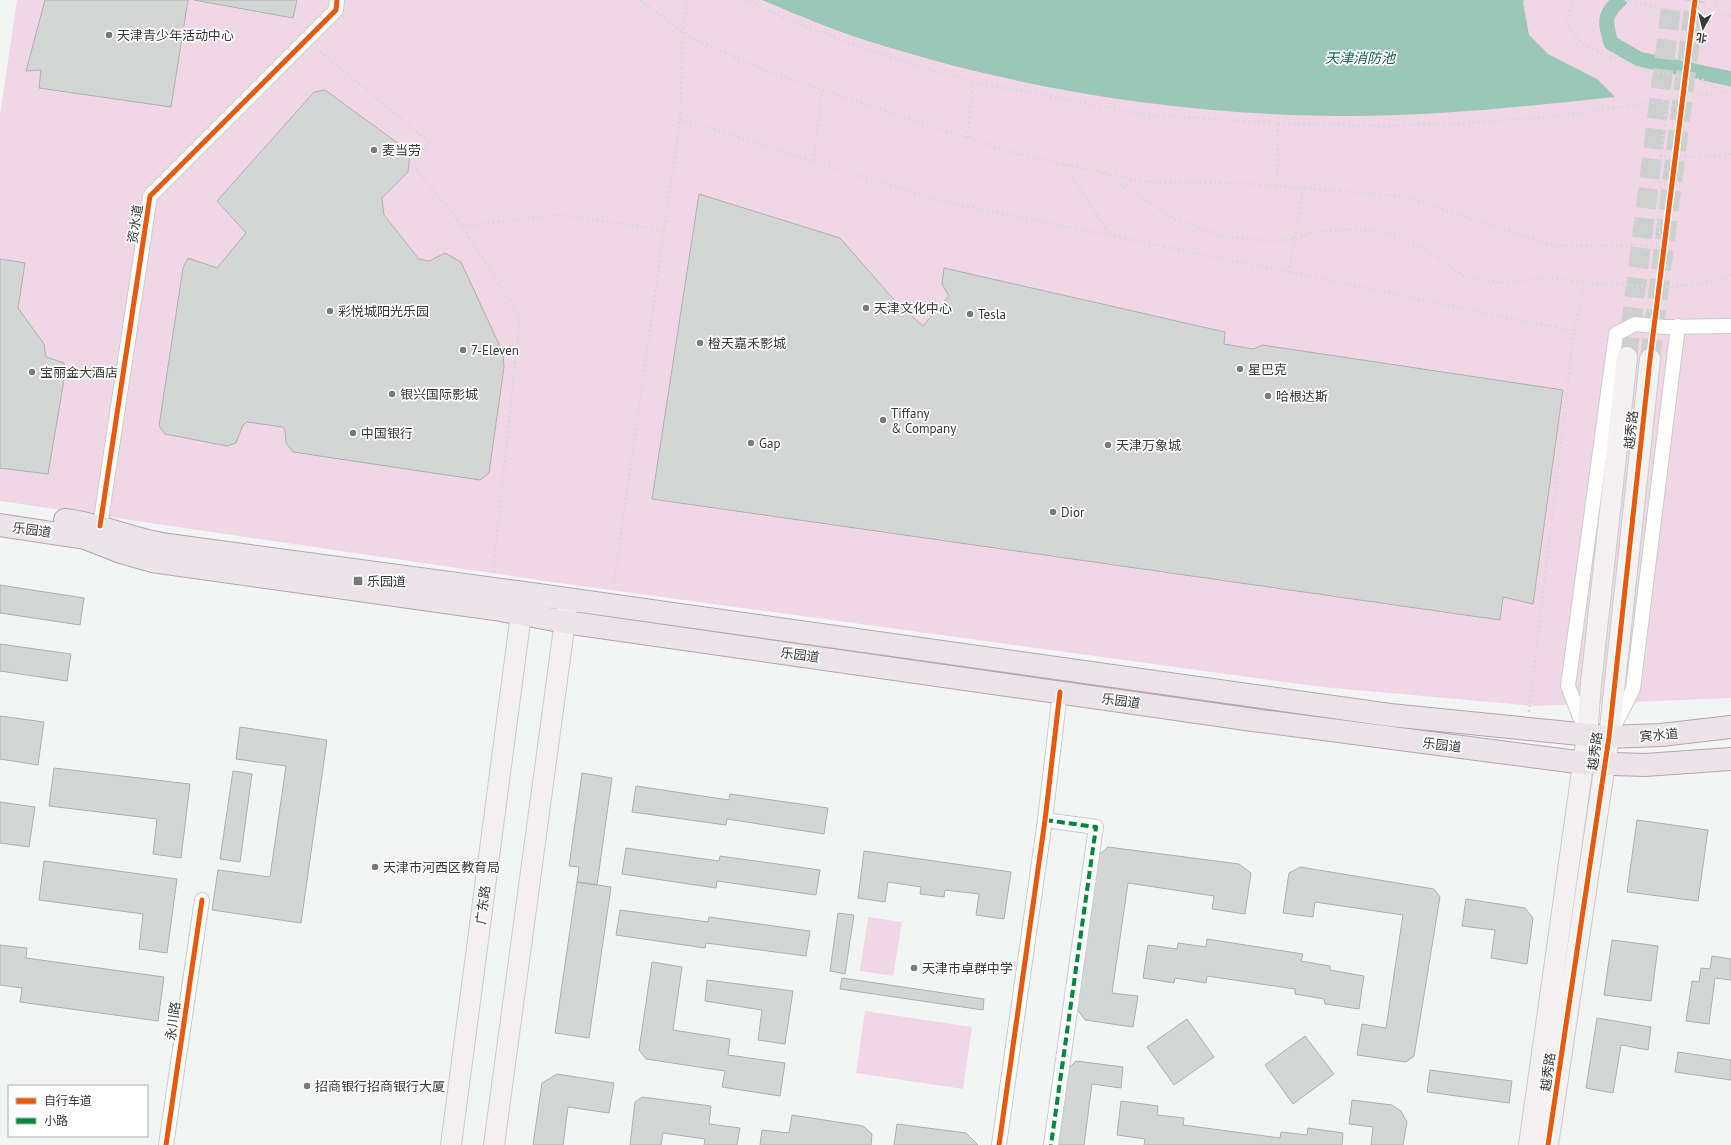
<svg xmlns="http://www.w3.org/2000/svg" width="1731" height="1145" viewBox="0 0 1731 1145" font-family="'PT Sans','Noto Sans SC',sans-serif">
<rect width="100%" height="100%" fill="#f2f5f4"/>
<path fill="#f1d7e5" d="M17,0H1731V698L1533,706L1322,687L545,581L0,501V115Z
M868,917L902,922L893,976L860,971Z
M865,1011L972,1027L963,1089L856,1073Z"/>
<path fill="#9bc7b8" d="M762,0H1524L1523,2L1529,35L1548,54L1597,79L1615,97C1528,106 1441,116 1353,116C1194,116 1037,93 884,46C843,34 802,17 762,0Z"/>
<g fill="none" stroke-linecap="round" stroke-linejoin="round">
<path stroke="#9bc7b8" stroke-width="15" d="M1620,0C1603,15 1605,22 1611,43L1639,59L1731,79"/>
</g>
<path fill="#d4d6d5" stroke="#aeb1b0" d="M45,0H188L171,107L39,88L41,70L26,71Z
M194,0H297L293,18Z
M325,90L410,152L408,172L382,198L384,215L419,259L429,261L445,253L461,262L503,353L504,367L489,473L480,480L293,452L286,443L285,431L283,427L247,422L243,425L236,443L227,446L165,434L159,426L183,268L188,258L217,268L246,233L217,201L314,92Z
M699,194L840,238L896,302L923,326L949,296L942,284L944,268L1225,332L1224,344L1253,349L1262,345L1563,390L1533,604L1503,597L1500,620L652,499Z
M0,259L25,263L18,308L44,344L46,357L64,363V380L48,474L0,468Z
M0,585L84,598L80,625L0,613Z
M0,644L71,654L67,681L0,671Z
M0,716L44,722L38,765L0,759Z
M240,727L327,740L301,923L212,910L218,870L270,877L286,766L236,759Z
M54,768L190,784L181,858L153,854L157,819L49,806Z
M233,771L252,774L240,862L220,859Z
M582,773L612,778L597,885L577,882L579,867L569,866Z
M636,786L729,800L730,794L828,808L824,834L727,819L726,825L632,812Z
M0,802L35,807L29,847L0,843Z
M1637,820L1708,830L1698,901L1627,892Z
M1108,847L1239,864L1251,873L1245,914L1212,909L1214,896L1128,883L1112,993L1138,996L1133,1027L1085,1020L1077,1009L1098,856Z
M626,848L719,861L720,856L820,870L816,895L717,881L716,888L622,874Z
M864,851L1011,872L1004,919L976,915L979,894L945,890L944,897L920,894L921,887L888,882L885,902L858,898Z
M44,861L177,879L167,953L139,949L143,914L39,900Z
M1300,867L1434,889L1440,897L1414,1056L1406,1062L1357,1055L1362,1024L1386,1028L1403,915L1315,902L1313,917L1283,913L1289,873Z
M577,882L611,887L589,1038L555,1033Z
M1466,899L1525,908L1533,918L1527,964L1491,958L1495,930L1462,926Z
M620,910L708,922L709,917L810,931L806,956L706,943L705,948L616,935Z
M838,913L854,915L845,974L830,971Z
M1207,939L1303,954L1301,961L1330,966V970L1364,976L1359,1009L1325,1004L1324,999L1295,994V989L1207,976L1206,983L1175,978L1174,983L1143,978L1148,945L1177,949L1178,943L1206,947Z
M1612,940L1658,946L1651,1001L1604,995Z
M0,945L27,948L26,958L164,977L158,1021L20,1002L22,988L0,985Z
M1712,956L1731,959V980L1715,978L1709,1024L1686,1021L1692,981L1699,982L1701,968L1710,969Z
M652,962L682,967L673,1030L730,1039L728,1055L785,1063L780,1096L722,1087L725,1071L646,1059L639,1050Z
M842,978L984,999L983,1010L840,989Z
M707,980L793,991L785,1044L758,1040L762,1010L705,1001Z
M1597,1018L1651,1027L1648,1050L1621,1045L1613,1093L1586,1088Z
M1187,1019L1214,1057L1174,1085L1147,1047Z
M1305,1036L1334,1074L1293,1104L1265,1065Z
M1678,1052L1731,1060V1080L1675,1072Z
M1076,1061L1123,1067L1121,1088L1092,1084L1084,1145H1057L1067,1070Z
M1430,1070L1512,1081L1509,1103L1427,1092Z
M557,1074L614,1083L609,1113L568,1107L563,1145H533L542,1083Z
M642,1097L711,1106L709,1124L740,1128L737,1145H704L705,1139L663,1133L661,1145H630L635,1102Z
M1352,1100L1392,1105L1401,1111L1407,1122L1403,1145H1371L1373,1127L1349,1124Z
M1121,1101L1158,1106L1157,1115L1184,1118L1183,1125L1280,1138L1281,1132L1307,1135L1308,1128L1343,1133L1342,1145H1144L1145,1139L1117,1135Z
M792,1115L863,1126L872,1134L871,1145H760L762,1130L789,1133Z
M897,1124L966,1133L978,1145H894Z"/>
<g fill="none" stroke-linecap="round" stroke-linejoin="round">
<path stroke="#cdd0cf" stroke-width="20" stroke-dasharray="20 10" stroke-linecap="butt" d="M1627,357L1672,0
M1650,359L1695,0"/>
<g stroke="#cacccb" stroke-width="16">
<path id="street" d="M100,526L150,196L336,10L337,0
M1613,728L1633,689L1678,326
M1585,730L1568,686L1616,334L1635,324L1664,327L1731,326
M1045,820L1096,827L1051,1145
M166,1145L202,900
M999,1145L1045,820L1060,692"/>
</g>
<g stroke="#cacccb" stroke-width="22">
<path id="secondary" d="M451,1145L523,599
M494,1145L567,606
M1529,1145L1587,736L1591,683L1627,357
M1548,1145L1609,737L1650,359"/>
</g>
<g stroke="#b4a6af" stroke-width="24">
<path id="primary" d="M65,520C100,524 132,540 168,545L524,593L1390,715L1609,737L1661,735L1731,727
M0,525L85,538L121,552L152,561L495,609L565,622L1253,720L1584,763L1645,765L1731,759"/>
</g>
<path stroke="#d8dada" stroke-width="2.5" stroke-dasharray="2 3" stroke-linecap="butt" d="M640,0L690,37L764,70L1014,153L1146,182L1238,183L1401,196L1555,246L1658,245
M746,0L793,22L892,58L973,82L1149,115L1278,123L1379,126L1464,123L1558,116L1731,91
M1572,0L1567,23L1581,43L1603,54L1649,71L1703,80L1725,92
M1625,0L1657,7L1731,16
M1716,0V14
M316,48L429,142L413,165L462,226
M680,119L683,32L687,0
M968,138L973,82
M1661,156L1667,102
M814,161L822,90
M1064,164L1111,236
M1103,173L1176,220L1223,236L1269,241L1295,239L1313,232L1354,229L1389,233L1427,250L1465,277L1504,283L1548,277L1585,283
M1277,186L1278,123
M1289,273L1303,188
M1667,287L1658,245L1661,156L1699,157L1731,154
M493,572L520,317L462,226L561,215L665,230
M613,589L680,119L933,199L1574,331L1585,283L1667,287L1705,283L1731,275
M1529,712L1574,331"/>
<use href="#street" stroke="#fdfefd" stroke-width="14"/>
<use href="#secondary" stroke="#f4f1f2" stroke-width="20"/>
<use href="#primary" stroke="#ebe3e8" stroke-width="22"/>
<path stroke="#00873e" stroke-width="4" stroke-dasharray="8 4" stroke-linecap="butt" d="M1045,820L1096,827L1051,1145"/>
<g stroke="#fff" stroke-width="8">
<path id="cycleway" d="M100,526L150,196L336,10L337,0
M166,1145L202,900
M999,1145L1045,820L1060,692
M1548,1145L1609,737L1650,359L1695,0"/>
</g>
<use href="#cycleway" stroke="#e8590c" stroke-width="5"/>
</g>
<g fill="#797b7a" stroke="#fff" stroke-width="1.5">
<circle cx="109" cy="35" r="4"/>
<circle cx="374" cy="150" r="4"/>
<circle cx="866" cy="308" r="4"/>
<circle cx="330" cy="311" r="4"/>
<circle cx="970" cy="314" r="4"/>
<circle cx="700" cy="343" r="4"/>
<circle cx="463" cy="350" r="4"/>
<circle cx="1240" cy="369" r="4"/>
<circle cx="32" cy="372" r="4"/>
<circle cx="392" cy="394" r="4"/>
<circle cx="1268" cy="396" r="4"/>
<circle cx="883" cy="420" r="4"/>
<circle cx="353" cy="433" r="4"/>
<circle cx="751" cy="443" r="4"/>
<circle cx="1108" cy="445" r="4"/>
<circle cx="1053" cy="512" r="4"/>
<rect x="353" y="576" width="10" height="10" rx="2"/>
<circle cx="375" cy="867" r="4"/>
<circle cx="914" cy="968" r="4"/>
<circle cx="307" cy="1086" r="4"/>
</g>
<g text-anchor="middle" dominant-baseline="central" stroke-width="3.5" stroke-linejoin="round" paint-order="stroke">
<g font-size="13" fill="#383a39" stroke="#fff" text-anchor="start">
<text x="117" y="35">天津青少年活动中心</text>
<text x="382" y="150">麦当劳</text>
<text x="874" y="308">天津文化中心</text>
<text x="338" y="311">彩悦城阳光乐园</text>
<text x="978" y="314">Tesla</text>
<text x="708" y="343">橙天嘉禾影城</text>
<text x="471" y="350">7-Eleven</text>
<text x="1248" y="369">星巴克</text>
<text x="40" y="372">宝丽金大酒店</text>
<text x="400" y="394">银兴国际影城</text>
<text x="1276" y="396">哈根达斯</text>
<text x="891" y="413">Tiffany<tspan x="891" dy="15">&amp; Company</tspan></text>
<text x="361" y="433">中国银行</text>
<text x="759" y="443">Gap</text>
<text x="1116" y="445">天津万象城</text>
<text x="1061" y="512">Dior</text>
<text x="367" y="581">乐园道</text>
<text x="383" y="867">天津市河西区教育局</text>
<text x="922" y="968">天津市卓群中学</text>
<text x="315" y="1086">招商银行招商银行大厦</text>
</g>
<g font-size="13" fill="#383a39" stroke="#fff">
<text transform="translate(135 224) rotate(-81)">资水道</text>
<text transform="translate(1631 430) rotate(-84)">越秀路</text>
<text transform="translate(32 530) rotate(8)">乐园道</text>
<text transform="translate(800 655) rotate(8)">乐园道</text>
<text transform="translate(1121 701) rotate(8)">乐园道</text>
<text transform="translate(1659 735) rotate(-5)">宾水道</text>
<text transform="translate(1442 745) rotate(7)">乐园道</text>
<text transform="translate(1595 751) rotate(-82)">越秀路</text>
<text transform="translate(483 905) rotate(-83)">广东路</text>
<text transform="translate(173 1021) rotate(-82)">永川路</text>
<text transform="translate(1548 1072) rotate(-82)">越秀路</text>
</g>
<g font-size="14" font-style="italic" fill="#166451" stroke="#fff">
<text x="1360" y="58">天津消防池</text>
</g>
</g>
<rect x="8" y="1085" width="140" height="52" fill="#ffffff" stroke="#afb0b0"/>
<rect x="16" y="1098" width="20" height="6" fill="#e8590c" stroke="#afb0b0"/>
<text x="44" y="1105" font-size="12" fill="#383a39">自行车道</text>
<rect x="16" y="1118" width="20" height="6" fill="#00873e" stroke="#afb0b0"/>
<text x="44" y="1125" font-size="12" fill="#383a39">小路</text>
<g transform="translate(1703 28) rotate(188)" stroke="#ffffff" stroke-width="3" paint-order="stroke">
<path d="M0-3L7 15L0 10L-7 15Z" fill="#383a39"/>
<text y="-6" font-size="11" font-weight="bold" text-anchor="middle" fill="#383a39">北</text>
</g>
</svg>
